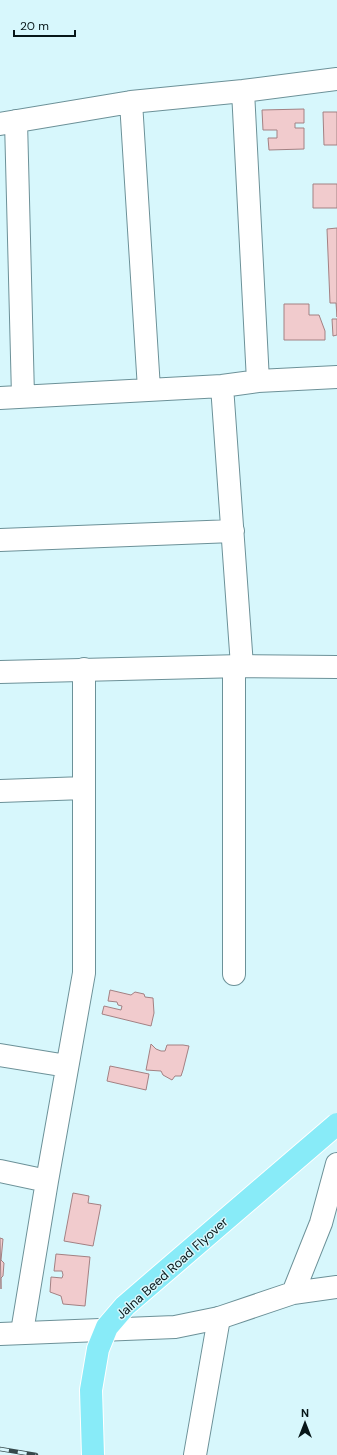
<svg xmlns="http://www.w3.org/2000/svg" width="337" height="1455" viewBox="0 0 337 1455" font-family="'DM Sans',sans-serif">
<rect width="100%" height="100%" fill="#d7f7fc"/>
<path fill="#f1cbcd" stroke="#a38183" d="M304,109V123H295V128H304V149L269,150L268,138H277V130H263L262,110Z
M323,112H337V145H324Z
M313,184H337V208H313Z
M337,228V317L336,303H330L327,229Z
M284,304H309V315H319L325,331V340H284Z
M332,319H337V335L333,336Z
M110,990L131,995L135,992L144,994L145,997L153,998L154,1013L151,1026L102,1014L104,1006L121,1010L122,1006L118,1005L117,1002L108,1001Z
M151,1044L156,1049L161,1051H165L167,1045H183L189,1046L183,1070L181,1076H175L172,1080L163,1075L161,1071L146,1070Z
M110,1066L149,1074L146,1090L107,1081Z
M73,1193L89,1196L88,1203L101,1205L93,1246L64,1241Z
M0,1238L3,1239L1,1260L4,1263L3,1276L1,1278V1289Z
M56,1254L90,1257L85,1306L63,1304L61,1296L50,1292L51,1277L62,1278L63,1275L62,1271H54Z"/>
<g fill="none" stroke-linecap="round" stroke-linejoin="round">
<g stroke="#6c9198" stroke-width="24">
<path id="minor" d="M243,91L258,381
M131,102L149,389
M16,121L23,396
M0,124L131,102L243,91L337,79
M222,386L242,666
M0,398L222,386L258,381L337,377
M0,540L233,531
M234,667V974
M0,791L84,788
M0,1055L67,1066
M0,1171L47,1181
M22,1332L47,1181L84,973V669
M195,1455L219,1318"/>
</g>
<g stroke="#6c9198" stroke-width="24">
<path id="tertiary" d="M0,672L242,666L337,667
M293,1293L321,1223L337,1164
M0,1334L175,1327L219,1318L293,1293L337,1287"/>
</g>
<use href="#minor" stroke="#fff" stroke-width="22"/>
<use href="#tertiary" stroke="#fff" stroke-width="22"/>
<g stroke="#36494c" stroke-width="4.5">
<path id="rail" d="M0,1449L36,1455"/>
</g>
<use href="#rail" stroke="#d7f7fc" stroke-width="3" stroke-dasharray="9" stroke-linecap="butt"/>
<g stroke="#fff" stroke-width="24" stroke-linecap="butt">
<path id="primary-bridge" d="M93,1455L91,1390L98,1349L107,1327L125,1306L337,1124"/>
</g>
<use href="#primary-bridge" stroke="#88ebf8" stroke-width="22"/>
</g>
<g text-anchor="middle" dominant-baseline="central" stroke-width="3" stroke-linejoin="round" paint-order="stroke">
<g font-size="13" fill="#071618" stroke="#d7f7fc">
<text transform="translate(172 1268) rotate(-42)">Jalna Beed Road Flyover</text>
</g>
</g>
<g transform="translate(305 1423)" stroke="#d7f7fc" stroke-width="3" paint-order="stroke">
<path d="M0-3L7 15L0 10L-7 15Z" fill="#071618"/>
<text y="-6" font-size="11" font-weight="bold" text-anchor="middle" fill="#071618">N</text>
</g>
<path d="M14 30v6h61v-6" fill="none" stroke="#071618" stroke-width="2"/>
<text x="20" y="30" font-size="12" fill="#071618" stroke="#d7f7fc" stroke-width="3" paint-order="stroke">20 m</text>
</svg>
